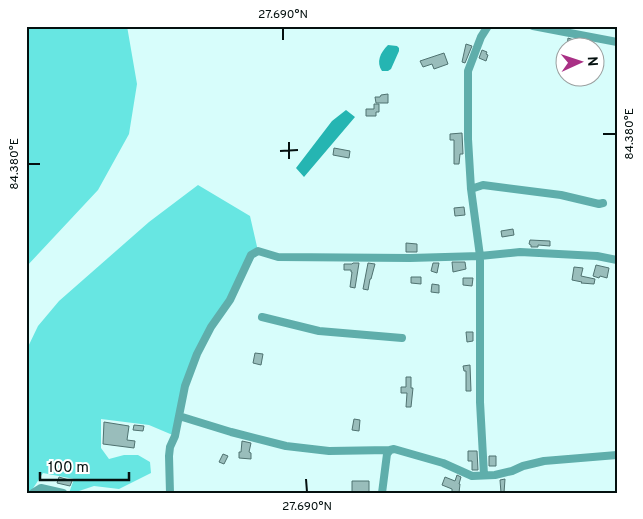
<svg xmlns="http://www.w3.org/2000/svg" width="643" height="519" viewBox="0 0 643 519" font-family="Overpass,sans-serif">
<rect width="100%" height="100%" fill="#d7fdfb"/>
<path fill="#67e6e2" d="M26,26H127L137,84L129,134L98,190L26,267Z
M198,185L250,216L258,251L197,354L175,436L149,425L101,419V448L109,459L124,455H138L150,462L151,473L119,489L94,486L76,492L69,493L74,479L43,473L30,493H26V351L38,326L59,301L149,222Z"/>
<path fill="#25b5b2" d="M388,45L397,46L399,48V51L391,69L388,71H382C376,62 380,53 388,45Z
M346,110L355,117L304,177L296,168L332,121Z"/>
<path fill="#99bdbb" stroke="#4f7270" d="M568,38L574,40L573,48L567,47Z
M466,44L472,46L465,63L462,62Z
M482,50L487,52L486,54L488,55L486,61L479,58Z
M444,53L448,64L434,69L432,64L423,67L420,61Z
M388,94V103H376L375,97H380L381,95Z
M374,104H379V112H376V116H366V109H374Z
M462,133L463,154H460L459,164H454V140H450V134Z
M334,148L350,151L349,158L333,155Z
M464,207L465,215L455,216L454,208Z
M513,229L514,235L502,237L501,231Z
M530,240L550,241V246L538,245V247H531V245L529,244Z
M406,243L417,244V252H406Z
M452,262H465L466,269L453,272Z
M353,263H359L355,288L350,287L352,272H351V270H344V264H352Z
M368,263L375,264L371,279H370L368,290L363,289Z
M433,263H439L437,273L431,271Z
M596,265L609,268L607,278L600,276L599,278L593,276Z
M574,267L583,268L581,276L595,279L594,284L581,283L582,282L572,280Z
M411,277H421V284L411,283Z
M463,278H473L472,286L463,285Z
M432,284L439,285V293L431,292Z
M466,332H473V341L467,342Z
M255,353L263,354L261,365L253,363Z
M470,365L471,391H466V371H464L463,366Z
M406,377H411V388H413L411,407H406L407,393H401V387H406Z
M354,419L360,420L359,431L352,430Z
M104,422L129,426L127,440L135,441L134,448L103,444Z
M134,425L144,426L143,431L133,430Z
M242,441L251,443L249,452L251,453V459L239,458V452H241Z
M468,451H477L478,470H472V461H468Z
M223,454L228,456L224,464L219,462Z
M489,456H496V466H489Z
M457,475L461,477L459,484H460L459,493H452V489L442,485L445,477L455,481Z
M59,477L72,481L70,486L57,483Z
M505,479L504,493H501L500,480Z
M352,481H369V492H352Z"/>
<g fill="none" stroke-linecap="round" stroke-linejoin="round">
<path stroke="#5faeab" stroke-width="8" d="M533,26L617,42
M471,189L483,185L561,195L599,204L603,203
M262,317L319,331L402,338
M179,416L231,432L286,446L329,451L390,450
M484,475L480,402V256L471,189L468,139V71L481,37L488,26
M33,493L41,488L63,493
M170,493L169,456L170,447L175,436L185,386L197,354L211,327L230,300L251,255L258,251L278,257L410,258L480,256L520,252L597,256L617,260
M382,493L387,454L390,450L394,449L443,463L472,476L495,475L512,471L523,466L544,461L617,455"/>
</g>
<path fill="none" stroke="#04100f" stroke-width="2" d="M283,28V40M603,134H616M289,142V159M280,151L298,150M28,164H40M306,479L307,492"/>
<rect width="643" height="519" fill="none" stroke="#ffffff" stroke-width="55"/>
<g transform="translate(580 62) rotate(87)"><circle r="24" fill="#ffffff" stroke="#9b9f9f"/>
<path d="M0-4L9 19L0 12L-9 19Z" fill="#a93085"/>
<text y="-8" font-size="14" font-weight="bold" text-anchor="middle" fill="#04100f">N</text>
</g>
<path d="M40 472v8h89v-8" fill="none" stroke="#04100f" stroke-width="2.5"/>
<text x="48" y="472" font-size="15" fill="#04100f" stroke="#ffffff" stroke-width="4" paint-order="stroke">100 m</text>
<rect x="28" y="28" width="588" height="464" fill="none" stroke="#04100f" stroke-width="2"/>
<g font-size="12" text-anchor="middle" fill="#04100f">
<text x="283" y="18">27.690°N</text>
<text transform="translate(629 134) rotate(-90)" y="4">84.380°E</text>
<text transform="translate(14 164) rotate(-90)" y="4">84.380°E</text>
<text x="307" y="510">27.690°N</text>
</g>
</svg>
